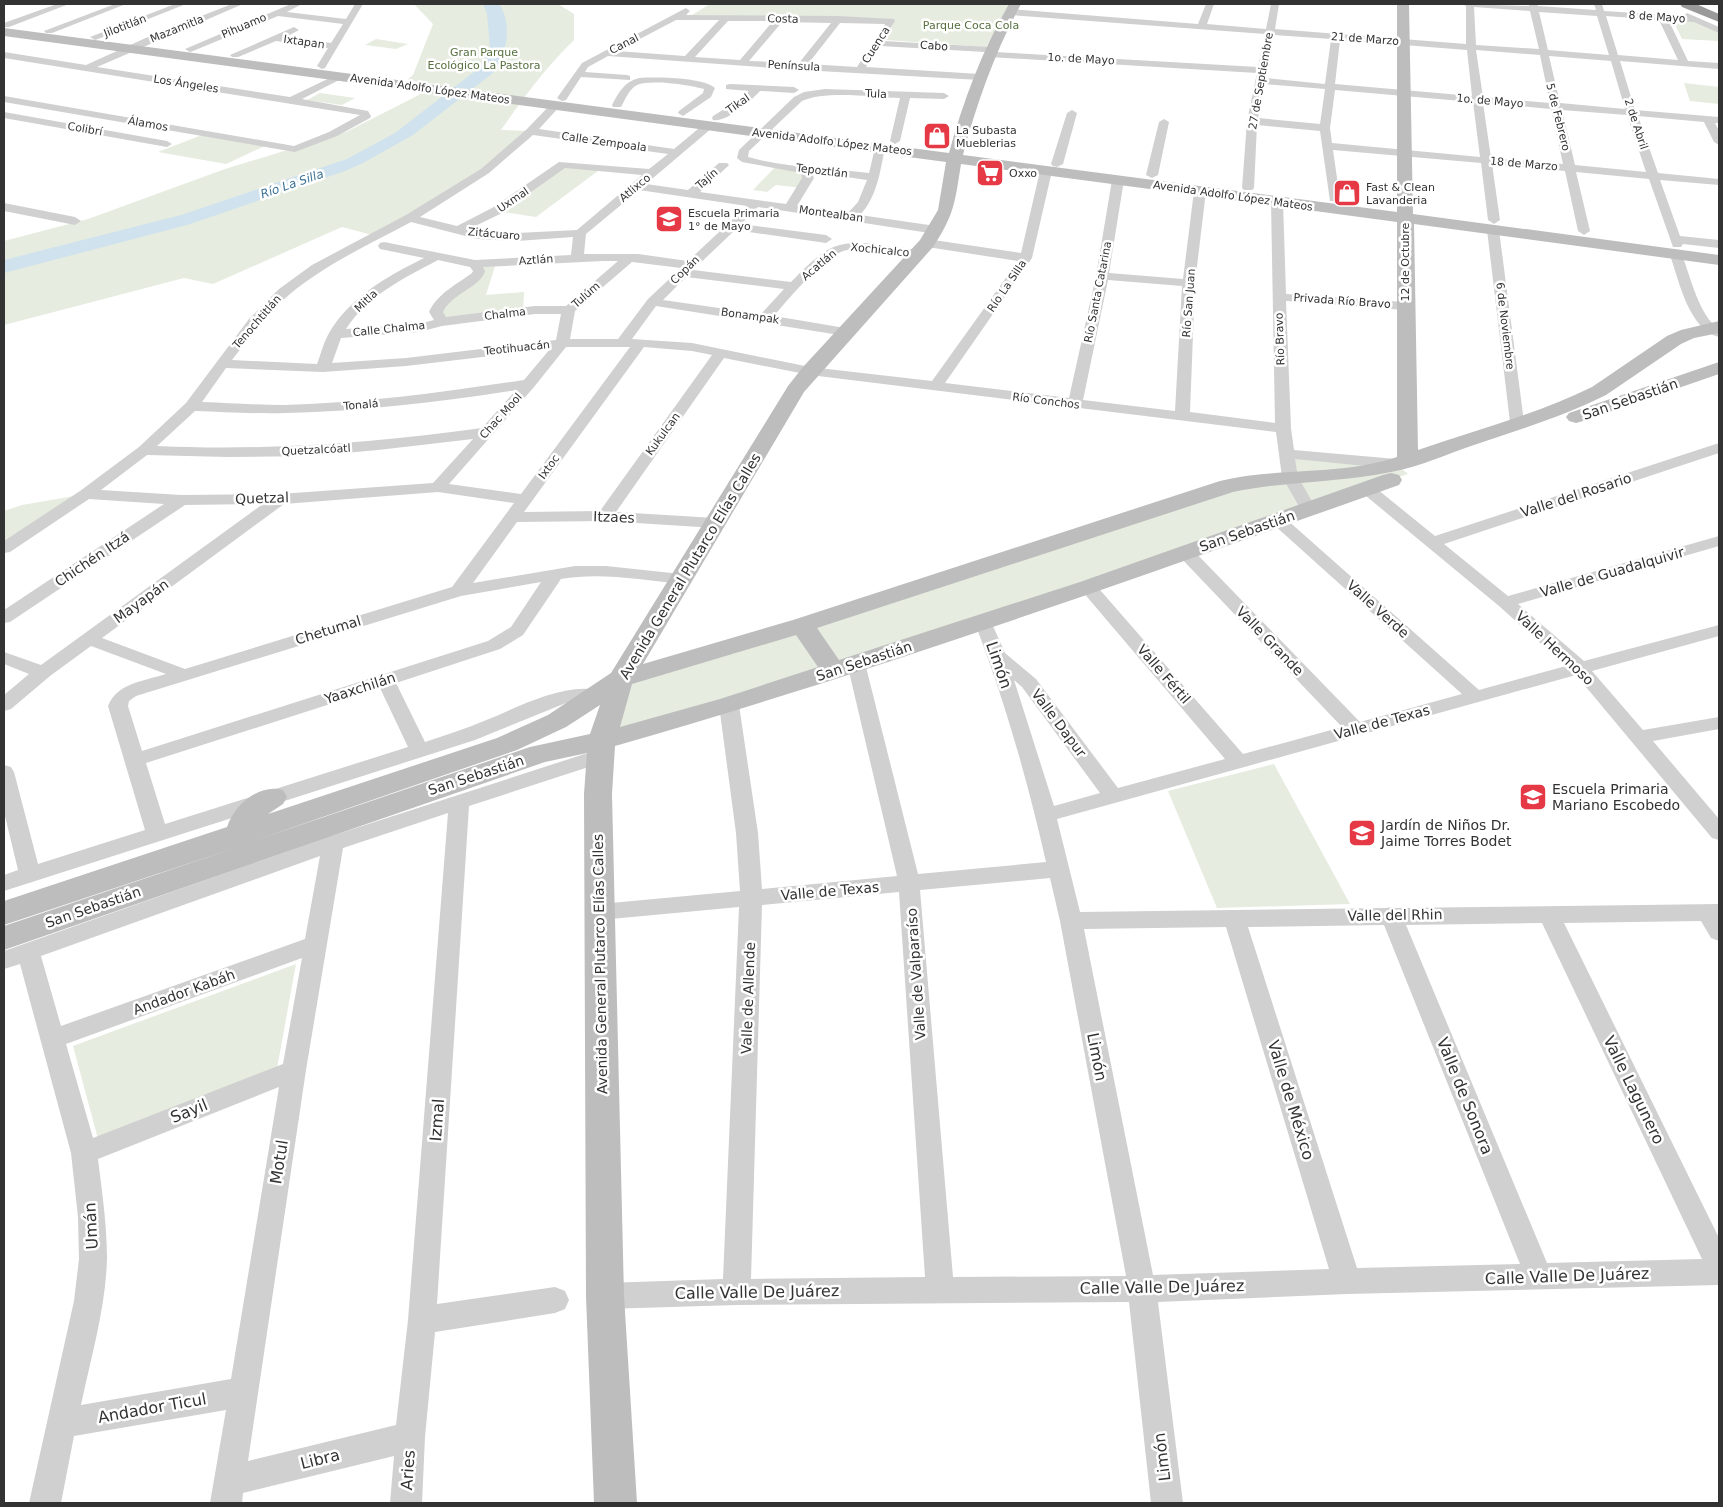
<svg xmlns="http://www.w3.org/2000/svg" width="1723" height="1507" viewBox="0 0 1723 1507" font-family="'DejaVu Sans',sans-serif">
<rect width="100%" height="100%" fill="#fff"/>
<path fill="#e6ecdf" d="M414,4H558L574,14V40C546,67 524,97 501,130L531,131L497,162L376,236L342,227L213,284L184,278L4,325V241L88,219L225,169L346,132L417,96L435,84L407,80L413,75L433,24Z
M710,4H1010L986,47L886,40L895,20L692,15Z
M1673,20L1697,22L1719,31V41L1682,39Z
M376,39L408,44L396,49L365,45Z
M1684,83L1719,87V104L1690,101Z
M320,93L355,98L342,105L307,100Z
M202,135L267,145L226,164L158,152Z
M559,165L602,168L536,217L496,211Z
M777,165L806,171L803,188L776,185L767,192L753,190Z
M496,263L486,295L524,292L523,312L442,322L438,308L479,268Z
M1286,454L1396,464L1408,474L602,741L621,679L1209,491L1289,477Z
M86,494L4,547V511L22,505Z
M1274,764L1350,904L1217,908L1168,791Z
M296,964L276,1074L98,1139L73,1046Z"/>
<path fill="#cfe2ee" d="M483,4H499C513,24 507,54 493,73L413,135L363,163L345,171L187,225L4,273V260L181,215L347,159L395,133L479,68L490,48L487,13Z"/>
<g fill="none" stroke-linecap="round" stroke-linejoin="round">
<path fill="#d0d0d0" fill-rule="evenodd" d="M57,4H69L9,27H4V23Z
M115,4H126L52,33H46L44,31Z
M175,4H186L98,39L95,40L90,37Z
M232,4H243L97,67L290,97L338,74L343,77L341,79L302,99L368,111L371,116L370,118L337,136L295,152L4,102V96L294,146L329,132L360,115L4,58V52L86,65L150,36Z
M291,4H302L287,12L346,19L355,4H363L325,68L322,69L317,66L328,48L276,41L238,57H232L230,55L294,27L299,30L286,37L331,43L343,24L278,16L193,51L190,52L185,49Z
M1206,4H1214L1207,24L1266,29L1271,4H1279L1275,29L1466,44V6L1463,4L1529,6V4H1537L1538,6L1596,10L1594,4H1602L1604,11L1683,16L1687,13L1719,27V33L1694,22L1669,21L1688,61L1719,63V69L1620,61L1635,110L1719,117V123H1715L1719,131V145L1714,142L1704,122L1638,116L1658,173L1719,179V185L1660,180L1680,236L1719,240V248L1683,244L1681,247H1673L1649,179L1576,172L1590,231L1584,235L1578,231L1565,171L1492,164L1500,220L1494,224L1488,220L1481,163L1333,150L1340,199L1338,201H1330L1320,131L1257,125L1254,188L1252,190H1244L1242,188L1247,121L1257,73L989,57L986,56L985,52L880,46L866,67L980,74L985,77L980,80L801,70L608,56L588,67L585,72L627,75L630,76V80L581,77L566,100L562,101L557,98L582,63L686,8L690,11L686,15L838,16L894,19L895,21L883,41L991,47L994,48L995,52L1258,67L1265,34L1010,15L1006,12L1010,9L1198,24ZM1474,7L1530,11L1539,49L1476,45ZM1539,12L1597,16L1609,55L1548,50ZM1606,16L1659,20L1678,60L1618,55ZM676,20H719L685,56L617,51ZM728,21H773L740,60L695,57ZM782,22L831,23L799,63L749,61ZM840,23L885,24L857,67L808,64ZM1274,35L1331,39L1325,84L1265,78ZM1340,40L1467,50L1472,96L1335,84ZM1476,50L1540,55L1550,103L1483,97ZM1549,56L1611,61L1625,109L1560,103ZM1264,84L1325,89L1320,124L1258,118ZM1335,90L1473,102L1480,157L1332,143L1330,128ZM1483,103L1551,109L1563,164L1491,158ZM1562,110L1627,115L1646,172L1575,165Z
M639,78C656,77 702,77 715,88L711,97L683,116L678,113L679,111L703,93L704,89C690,85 651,79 637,85C629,89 625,100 621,107H613L612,105C619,92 624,82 639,78Z
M730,84L794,87L799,90L794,93L760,91C752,100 726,123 713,120L712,118L713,116L742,98L749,91L726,89V85Z
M825,89L944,93L949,96L944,99L910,98L900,141L895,144L890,141L900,98C873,97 825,90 802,101L749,151L748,157C787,168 829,168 869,173L875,148L876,146H884L885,148C880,172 877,197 860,215L936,226L942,230L940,233L936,234L758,207L741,224L826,235L832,239L826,243L735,230L693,270L791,282C830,242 838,238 893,247C902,248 917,248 922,254L916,258C894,255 870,247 847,250C827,253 788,299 774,316L851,329L853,332L851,335L846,336L656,306L632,339L692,343L810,367L932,381L1018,261L927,247L921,243L927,239L1021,253L1040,171L1046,168L1052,171L1032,258L945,383L1069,398L1096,276L1112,180L1118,177L1124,180L1109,273L1183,279L1194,191L1200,188L1206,191L1195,283L1190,412L1275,423L1271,202L1277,199L1283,202L1286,294L1405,302L1412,306L1405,310L1286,301L1291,428L1294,450L1396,459L1402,461L1404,464L1402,467L1396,469L1295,459L1298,477L1317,510L1315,513H1303L1282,477L1276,432L810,375L724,358L616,512L715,518L721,519L723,523L721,527L715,528L605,521L517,522L473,583L575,566H606L681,574L687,575L690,579L687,583L681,584C642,580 600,572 561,579L523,635L500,649L396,683L425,742C445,735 465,729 484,721C517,708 565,681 602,691L605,695L602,699L566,703L475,740L4,891V875L18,870L4,812V765L11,767L14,772L38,864L145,830L108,706C117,683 144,681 166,674L91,646L50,676L11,709L4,711V695L29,674L4,664V652L41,665L263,504L185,505L10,622L4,623V610L164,504L89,499L10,552L4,553V541L80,491L139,447L186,403L249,319L279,289L312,265L406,215L481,169L527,129L552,103H560L561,105L539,129L674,149L704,124H712L713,126L712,128L646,184L688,190L719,163H727L729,165L727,167L700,192L786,204L802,178L801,173L742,162L737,158L739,150L794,97L804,92ZM533,135L668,154L649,169L559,162L492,208L457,226L420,217L489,173ZM565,168L642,175L577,230L517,233L469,229L500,214ZM819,173L867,180L858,202L848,213L797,206L814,178L812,174ZM639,190L747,206L688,261L638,254H584L586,234ZM411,222L477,239L517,241L573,237L571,255L475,260L384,242L380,243L378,246L380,249L424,258C388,276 349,297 328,335C323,344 321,354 317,364L232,360C250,337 267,313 290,294C326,264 370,244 411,222ZM438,260L470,267L473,271L472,273C456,285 438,293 429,312L434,320L419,324L346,329C367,296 404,278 438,260ZM603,261H618L566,306H535L446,317L443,312C451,294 481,287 485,271L483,267ZM632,262L681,268L648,299L618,339H570L575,311ZM686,277L784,289L761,314L663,300ZM1108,280L1182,286L1175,411L1083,400ZM535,314H561L556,340L406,358L332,363L341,338L419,332L442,326ZM566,347H630L521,494L449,484L534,387ZM644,347L692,351L712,355L600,511L524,512ZM550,349L524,380C445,392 366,403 285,405C257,405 229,403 202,402L226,368L323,372L406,366ZM516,390L482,428C373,443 266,451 157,446L195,411C225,412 256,414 287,413C363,411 440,402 516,390ZM473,439L433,483L280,494L181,495L101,490L147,455L228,457L312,456L378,450ZM438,492L514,503L452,587L185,669L102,638L284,504ZM541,582L511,627L488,641L142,751L128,706L129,701L136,696L461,596ZM380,688L408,747L165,824L146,763Z
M1072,110L1077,113L1063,164L1057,167L1053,166L1051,164L1067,113Z
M4,112L167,141L172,144L167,147L4,118Z
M1164,119L1169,122L1158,175L1152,178L1146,175L1159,122Z
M4,203L75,217L81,221L75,225L4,211Z
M1493,226L1499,230L1524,422L1522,425H1512L1510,422L1487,230Z
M1676,251L1682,255C1690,275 1700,319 1719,328V337C1689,330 1679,281 1670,255Z
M1719,443V453L1444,544L1508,596L1719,536V546L1518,604L1584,661L1719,625V636L1592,671L1643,730L1719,717V729L1653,741L1719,819V840L1712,838L1576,675L1057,819L1080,912L1386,908L1391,907L1396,908L1719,904V941L1711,938L1701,921L1564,923L1719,1238V1285L1347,1294L1158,1302L1183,1503H1151L1129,1302L737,1305L605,1309L595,1305L591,1296L595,1287L605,1283L723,1279L739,907L600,920L592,918L589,912L592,906L600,904L740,891L736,833L719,705L722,701L729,699L736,701L739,705L758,833L762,889L897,876L847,663L849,659L856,657L863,659L865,663L918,874L1046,862C1028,782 1004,698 974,621L977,617L983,616L989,617L1005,653L1036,679L1118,788L1225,759L1082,591L1079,587L1082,583L1088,582L1094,583L1243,754L1342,727L1179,556L1177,552L1179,548H1191L1360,722L1462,694L1273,524L1271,521L1273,518H1285L1479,690L1566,666L1499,606L1360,491L1358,488L1360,485H1372L1435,536ZM1014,680L1022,687L1100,793L1054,806ZM1050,878L1060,921L1126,1276L953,1277L920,890ZM899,892L925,1277L751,1279L762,905ZM1542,923L1702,1259L1547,1263L1406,925ZM1384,925L1520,1264L1357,1268L1248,927ZM1226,927L1329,1269L1153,1275L1084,929Z
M600,749L607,751L610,756L607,761L469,806L437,1304L555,1287L565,1291L569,1300L565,1309L555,1313L435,1332L425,1437L422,1503H390L394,1456L243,1493L242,1503H210L226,1410L74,1436L61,1503H29L74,1301L79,1259L78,1217L71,1153L20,964L4,969V951L325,838ZM448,813L408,1320L396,1425L248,1461L306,1070L343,848ZM320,856L305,939L61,1026L41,956ZM302,958L283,1064L93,1138L66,1044ZM279,1087L231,1379L81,1405C91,1357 106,1307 107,1258C107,1225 102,1192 98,1159Z"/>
<path fill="#bdbdbd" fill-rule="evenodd" d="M1009,4H1021C995,52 977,102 963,155L1397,212V4H1409L1413,214L1719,255V265L1414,224L1418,450C1476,430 1537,414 1592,387L1667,336L1681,330L1719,321V333L1694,338L1681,344L1606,395C1564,416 1519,430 1474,445C1447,454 1419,467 1391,472C1339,483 1285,481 1233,492L817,628L839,660L1080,582L1383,475L1391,473L1399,475L1402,480L1399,485C1139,577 880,670 615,746L612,794L624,1296L637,1503H594L586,1296L584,794L587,753L545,762L4,950V926L238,847L4,925V901L227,827C234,805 260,783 283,790L287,797L283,804L268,814L497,738L548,715L611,673L788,386L803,367L920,240L938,210L946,162L4,36V28L949,153C963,101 982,51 1009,4ZM961,164L1397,222V457C1341,476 1278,467 1220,481L793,620L643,664L804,392L933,247C955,214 955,201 961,164ZM796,635L818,667L720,699L620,727L632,684ZM600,705L590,734L530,747L253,841L517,750L566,727Z
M1719,362V374L1583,421L1576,423L1569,421L1566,417L1569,413Z"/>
<path fill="#9a9a9a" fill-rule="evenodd" d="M1680,4H1696L1719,14V22L1682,7Z"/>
</g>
<defs>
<g id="shop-square" transform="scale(1.4375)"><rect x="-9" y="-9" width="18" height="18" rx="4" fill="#e63946" stroke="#fff"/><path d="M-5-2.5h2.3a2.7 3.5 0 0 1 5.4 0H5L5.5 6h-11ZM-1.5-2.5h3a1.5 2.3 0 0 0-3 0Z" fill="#fff"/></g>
<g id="supermarket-square" transform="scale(1.4375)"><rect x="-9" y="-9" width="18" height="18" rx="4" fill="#e63946" stroke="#fff"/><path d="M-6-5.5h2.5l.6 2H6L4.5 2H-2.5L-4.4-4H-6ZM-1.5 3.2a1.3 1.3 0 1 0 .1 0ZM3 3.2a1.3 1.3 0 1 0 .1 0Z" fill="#fff"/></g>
<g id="school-square" transform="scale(1.4375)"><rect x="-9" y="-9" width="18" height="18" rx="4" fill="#e63946" stroke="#fff"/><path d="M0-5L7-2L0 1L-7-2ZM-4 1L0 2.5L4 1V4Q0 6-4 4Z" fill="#fff"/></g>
</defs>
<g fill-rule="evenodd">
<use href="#shop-square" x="937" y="136"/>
<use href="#supermarket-square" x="990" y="173"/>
<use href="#shop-square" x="1347" y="193"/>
<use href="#school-square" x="669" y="219"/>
<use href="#school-square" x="1533" y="797"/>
<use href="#school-square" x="1362" y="833"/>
</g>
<g text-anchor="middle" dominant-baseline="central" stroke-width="5" stroke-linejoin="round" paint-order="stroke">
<g font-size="11" fill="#333" stroke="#fff">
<text transform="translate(1657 17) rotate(4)">8 de Mayo</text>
<text transform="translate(783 19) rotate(1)">Costa</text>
<text transform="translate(125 26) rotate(-21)">Jilotitlán</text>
<text transform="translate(244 26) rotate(-23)">Pihuamo</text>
<text transform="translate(177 29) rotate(-22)">Mazamitla</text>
<text transform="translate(1365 39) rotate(4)">21 de Marzo</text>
<text transform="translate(304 42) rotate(8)">Ixtapan</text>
<text transform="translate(624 44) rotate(-27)">Canal</text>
<text transform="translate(876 45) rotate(-57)">Cuenca</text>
<text transform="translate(934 46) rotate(4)">Cabo</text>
<text transform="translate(1081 59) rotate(3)">1o. de Mayo</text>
<text transform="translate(794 66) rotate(3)">Península</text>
<text transform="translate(1261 81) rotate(-80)">27 de Septiembre</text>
<text transform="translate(186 84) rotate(9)">Los Ángeles</text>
<text transform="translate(430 89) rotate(8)">Avenida Adolfo López Mateos</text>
<text transform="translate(876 94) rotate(2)">Tula</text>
<text transform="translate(1490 101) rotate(5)">1o. de Mayo</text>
<text transform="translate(738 104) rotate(-35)">Tikal</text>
<text transform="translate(1558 117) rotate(76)">5 de Febrero</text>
<text transform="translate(148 124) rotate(10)">Álamos</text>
<text transform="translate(1636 124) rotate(72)">2 de Abril</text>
<text transform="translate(85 129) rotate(10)">Colibrí</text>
<text transform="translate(604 142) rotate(8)">Calle Zempoala</text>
<text transform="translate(832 142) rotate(7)">Avenida Adolfo López Mateos</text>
<text transform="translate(1524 164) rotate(5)">18 de Marzo</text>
<text transform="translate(822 171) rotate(7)">Tepoztlán</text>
<text transform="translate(707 179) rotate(-41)">Tajín</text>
<text transform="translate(635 188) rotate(-40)">Atlixco</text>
<text transform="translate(1233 196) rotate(8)">Avenida Adolfo López Mateos</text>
<text transform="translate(513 200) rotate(-34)">Uxmal</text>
<text transform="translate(831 214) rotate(8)">Montealban</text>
<text transform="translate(494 234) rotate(5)">Zitácuaro</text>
<text transform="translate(880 250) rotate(6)">Xochicalco</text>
<text transform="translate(536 260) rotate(-4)">Aztlán</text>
<text transform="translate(1405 262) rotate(-90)">12 de Octubre</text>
<text transform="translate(819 265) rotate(-40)">Acatlán</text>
<text transform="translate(685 270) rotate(-44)">Copán</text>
<text transform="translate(1007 286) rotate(-56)">Río La Silla</text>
<text transform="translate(1098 292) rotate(-79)">Río Santa Catarina</text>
<text transform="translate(586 295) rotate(-41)">Tulúm</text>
<text transform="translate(366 301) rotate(-43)">Mitla</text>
<text transform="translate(1342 301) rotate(4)">Privada Río Bravo</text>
<text transform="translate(1189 303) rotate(-86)">Río San Juan</text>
<text transform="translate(505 314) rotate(-7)">Chalma</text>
<text transform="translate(750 316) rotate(8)">Bonampak</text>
<text transform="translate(257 322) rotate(-49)">Tenochtitlán</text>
<text transform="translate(1505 326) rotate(83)">6 de Noviembre</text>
<text transform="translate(389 329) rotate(-6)">Calle Chalma</text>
<text transform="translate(1280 339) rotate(-92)">Río Bravo</text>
<text transform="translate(517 348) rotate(-6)">Teotihuacán</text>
<text transform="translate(1046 401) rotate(7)">Río Conchos</text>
<text transform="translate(361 405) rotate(-5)">Tonalá</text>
<text transform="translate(501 416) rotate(-48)">Chac Mool</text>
<text transform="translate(663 434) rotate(-54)">Kukulcan</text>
<text transform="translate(316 450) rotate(-3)">Quetzalcóatl</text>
<text transform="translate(549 467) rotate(-54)">Ixtoc</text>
</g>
<g font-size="11" fill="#56703f" stroke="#fff">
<text x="971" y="25">Parque Coca Cola</text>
<text x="484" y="52">Gran Parque<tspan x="484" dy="13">Ecológico La Pastora</tspan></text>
</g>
<g font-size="11" fill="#333" stroke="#fff" text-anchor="start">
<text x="956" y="130">La Subasta<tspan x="956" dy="13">Mueblerias</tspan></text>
<text x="1009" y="173">Oxxo</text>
<text x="1366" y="187">Fast &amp; Clean<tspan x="1366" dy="13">Lavanderia</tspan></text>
<text x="688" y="213">Escuela Primaria<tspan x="688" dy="13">1° de Mayo</tspan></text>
</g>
<g font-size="12" font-style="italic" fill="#3f7597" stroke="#fff">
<text transform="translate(292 184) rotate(-19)">Río La Silla</text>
</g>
<g font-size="14" fill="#333" stroke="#fff">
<text transform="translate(1630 399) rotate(-19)">San Sebastián</text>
<text transform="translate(1576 495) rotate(-18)">Valle del Rosario</text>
<text transform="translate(262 498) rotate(-2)">Quetzal</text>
<text transform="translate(614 517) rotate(2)">Itzaes</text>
<text transform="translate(1247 531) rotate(-19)">San Sebastián</text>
<text transform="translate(92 559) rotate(-34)">Chichén Itzá</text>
<text transform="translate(690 566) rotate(-59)">Avenida General Plutarco Elías Calles</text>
<text transform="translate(1612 572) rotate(-16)">Valle de Guadalquivir</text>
<text transform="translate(141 601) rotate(-36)">Mayapán</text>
<text transform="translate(1378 609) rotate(42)">Valle Verde</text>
<text transform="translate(328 630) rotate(-17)">Chetumal</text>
<text transform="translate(1270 641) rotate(46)">Valle Grande</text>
<text transform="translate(1555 648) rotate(43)">Valle Hermoso</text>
<text transform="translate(864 661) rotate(-18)">San Sebastián</text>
<text transform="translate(1164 674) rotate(49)">Valle Fértil</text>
<text transform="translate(360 688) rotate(-18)">Yaaxchilán</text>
<text transform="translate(1382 722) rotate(-15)">Valle de Texas</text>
<text transform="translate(1059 723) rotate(53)">Valle Dapur</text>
<text transform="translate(476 775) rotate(-18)">San Sebastián</text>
<text transform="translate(830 891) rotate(-5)">Valle de Texas</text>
<text transform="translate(93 907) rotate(-19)">San Sebastián</text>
<text transform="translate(1395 915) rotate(-1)">Valle del Rhin</text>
<text transform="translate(600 964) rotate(-91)">Avenida General Plutarco Elías Calles</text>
<text transform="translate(916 974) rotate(-94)">Valle de Valparaíso</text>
<text transform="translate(184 992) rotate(-20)">Andador Kabáh</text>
<text transform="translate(748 998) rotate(-88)">Valle de Allende</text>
</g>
<g font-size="14" fill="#333" stroke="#fff" text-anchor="start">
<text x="1552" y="789">Escuela Primaria<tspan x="1552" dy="16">Mariano Escobedo</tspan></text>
<text x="1381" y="825">Jardín de Niños Dr.<tspan x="1381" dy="16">Jaime Torres Bodet</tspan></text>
</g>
<g font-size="16" fill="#333" stroke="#fff">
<text transform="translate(999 665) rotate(71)">Limón</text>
<text transform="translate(1097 1057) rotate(79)">Limón</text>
<text transform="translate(1634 1090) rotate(64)">Valle Lagunero</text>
<text transform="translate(1465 1096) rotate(68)">Valle de Sonora</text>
<text transform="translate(1291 1100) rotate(73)">Valle de México</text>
<text transform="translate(189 1111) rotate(-22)">Sayil</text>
<text transform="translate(437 1120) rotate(-86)">Izmal</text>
<text transform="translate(279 1162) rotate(-81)">Motul</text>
<text transform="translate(91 1226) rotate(-93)">Umán</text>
<text transform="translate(1567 1276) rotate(-2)">Calle Valle De Juárez</text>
<text transform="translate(1162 1287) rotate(-1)">Calle Valle De Juárez</text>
<text transform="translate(757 1292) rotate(-1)">Calle Valle De Juárez</text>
<text transform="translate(152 1408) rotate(-10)">Andador Ticul</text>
<text transform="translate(1162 1457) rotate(-97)">Limón</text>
<text transform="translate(320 1459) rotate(-14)">Libra</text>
<text transform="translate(408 1470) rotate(-86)">Aries</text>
</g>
</g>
<rect width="1723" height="1507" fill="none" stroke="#333333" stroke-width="10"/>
</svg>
